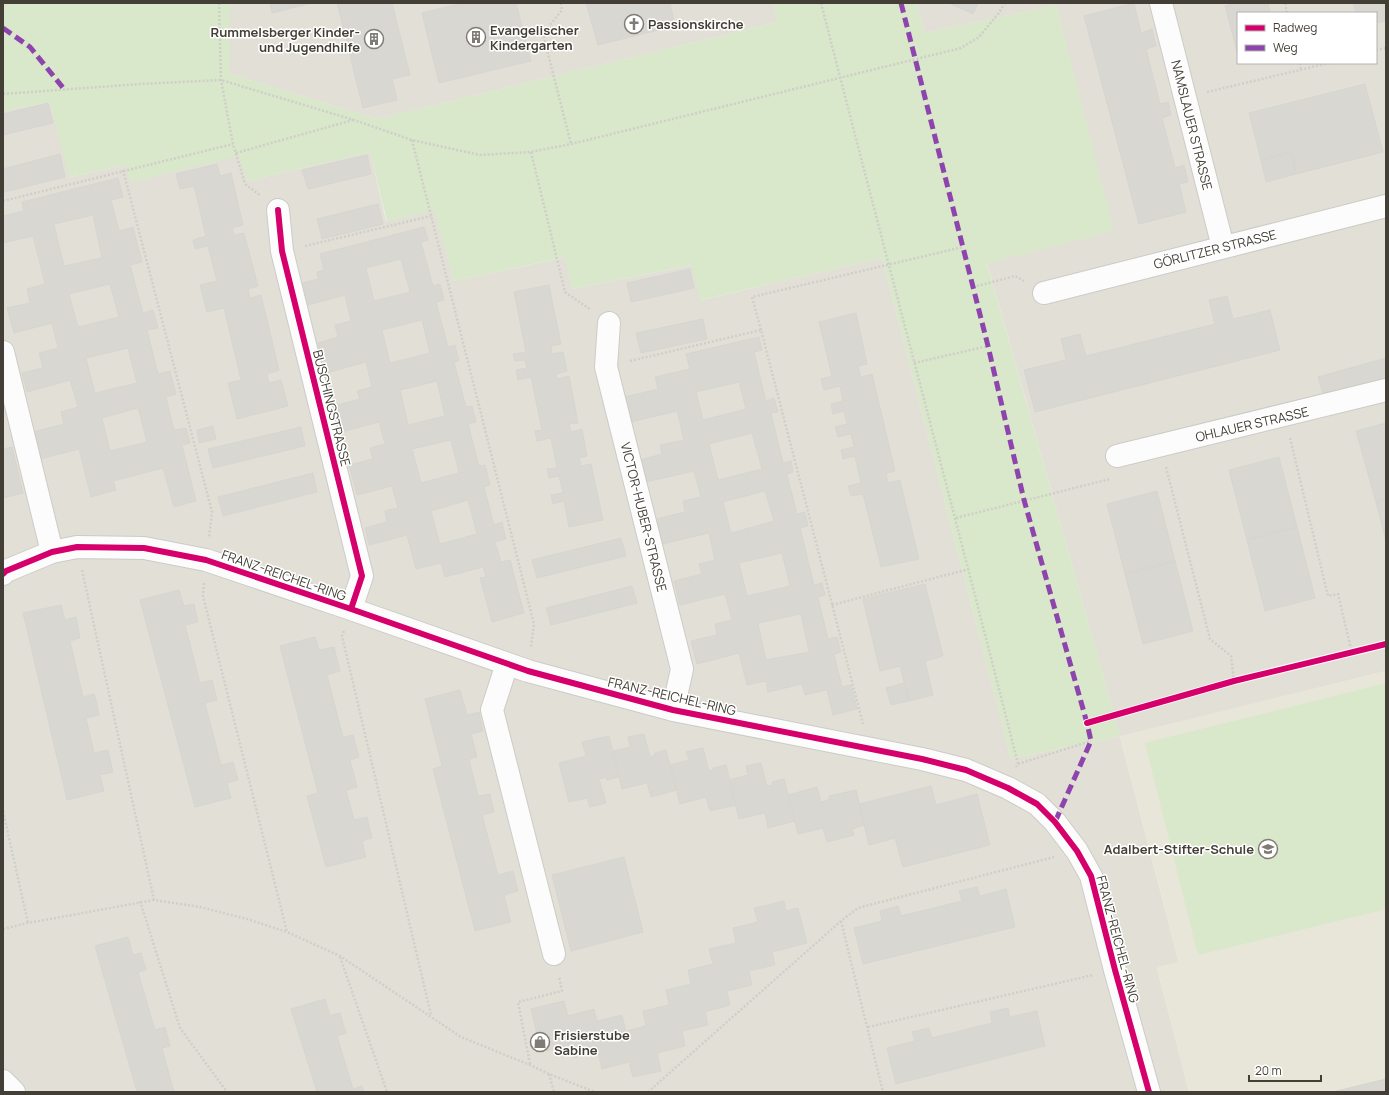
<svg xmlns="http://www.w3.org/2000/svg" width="1389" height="1095" viewBox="0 0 1389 1095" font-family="Manrope,sans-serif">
<rect width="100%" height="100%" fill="#eeeee9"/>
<path fill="#e2e0d6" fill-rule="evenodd" d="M230,3H773L778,22L377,119L230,74Z
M916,3H1386V671L1120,737L1179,963L1157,968L1189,1092H3V111L50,102L70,177L126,165L131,182L240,155L247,181L370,152L386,221L435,210L454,281L566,257L572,289L693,265L701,300L882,258L1011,759L1120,736L987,262L1113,231L1056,5L925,33ZM1238,13H1376V63H1238Z"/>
<path fill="#e8e6d9" d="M1386,671V1092H1189L1157,967L1179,962L1120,736Z"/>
<path fill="#d9e7ca" d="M3,3H230V74L377,119L778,22L773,3H916L925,33L1056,5L1114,231L987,263L1120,736L1011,759L882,258L700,300L692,265L572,289L565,257L454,281L435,211L387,221L370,152L247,181L239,156L131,182L126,165L69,177L50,102L3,111Z
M1386,683V909L1198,955L1145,743Z"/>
<path fill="#d8d7d1" stroke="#d6d5cf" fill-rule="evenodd" d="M270,3H312L272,13Z
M337,3H392L410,75L392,79L397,100L363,108Z
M462,3H516L531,61L439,83L422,13Z
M586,3H670L675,26L598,45Z
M949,3H978L973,14Z
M1134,3L1141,33L1152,29L1156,46L1146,49L1160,104L1168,102L1171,115L1162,118L1175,168L1184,165L1188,182L1179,184L1186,212L1139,224L1084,16Z
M1234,3H1268L1270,13H1238V55L1225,6Z
M1353,3H1386V21L1376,23V13H1356Z
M1365,84L1383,152L1296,174L1291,152L1261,160L1249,113Z
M48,103L53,123L3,135V114Z
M1291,152L1296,174L1266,182L1261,160Z
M60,154L65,177L4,192L3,186V169Z
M367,155L371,174L308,189L302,170Z
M217,164L220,176L231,173L243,225L232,228L234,235L244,233L258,286L248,289L250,298L261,295L279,370L267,374L269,383L281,380L288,406L237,419L228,383L241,380L224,308L207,312L200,285L217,281L208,246L195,249L193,240L206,236L194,186L180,189L176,174Z
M118,178L123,197L111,200L119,231L133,227L142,262L130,265L143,313L153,310L158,328L147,330L158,374L170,371L176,394L166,397L174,430L186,428L190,443L182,445L196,501L174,507L163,468L113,481L116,490L91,497L79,449L40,459L33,432L64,424L61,412L78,407L70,380L27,392L22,373L43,368L39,353L58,348L52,323L14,333L7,308L30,303L27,289L45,284L33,236L3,243V216L24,211L22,202ZM93,215L102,258L64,266L54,224ZM110,284L119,317L78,327L69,294ZM128,348L137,383L95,393L86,358ZM138,408L147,442L110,451L102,418Z
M378,204L383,224L322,239L317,219Z
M424,227L428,240L421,242L433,286L440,284L444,300L436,302L448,347L455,345L459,361L454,362L466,407L472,406L476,422L468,424L479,466L485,465L490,485L484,487L494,525L502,522L506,539L495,542L501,562L510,560L524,613L492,622L480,578L486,577L483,567L445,577L441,563L416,569L407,535L369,545L365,528L387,522L385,511L398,508L392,486L357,495L349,465L373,459L370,448L385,444L379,422L341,432L334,406L360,399L357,391L372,387L366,362L326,373L318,343L338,337L335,325L351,321L345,295L308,305L303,283L318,279L317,272L324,270L320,254ZM401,259L410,292L374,301L366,268ZM422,320L430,353L390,363L382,330ZM437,381L445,416L408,425L400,390ZM451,440L459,473L421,483L412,449ZM468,500L477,534L440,544L431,511Z
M690,269L694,288L631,302L627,283Z
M549,285L561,344L551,346L552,354L563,352L567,371L556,374L557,379L569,376L578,423L569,424L571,432L582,429L587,456L579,458L581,466L591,464L603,520L569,527L564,501L553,504L551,495L563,493L559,476L549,478L547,469L557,468L551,438L537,441L535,431L542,430L531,377L518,380L516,370L527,368L525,360L515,361L513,354L526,352L514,292Z
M1227,296L1233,319L1270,310L1280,350L1035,412L1024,370L1066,360L1061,339L1080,334L1086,356L1215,324L1209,300Z
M856,313L867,364L858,366L861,377L872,374L895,471L886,473L888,483L900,480L919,559L881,567L863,494L851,496L848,486L861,483L855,456L843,459L841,450L854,447L851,434L838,437L835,427L847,424L844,411L833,414L831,404L843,401L840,386L824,390L821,379L832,376L819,322Z
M703,319L707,339L641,353L636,333Z
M759,337L762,350L754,352L766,401L774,398L778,412L771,413L783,463L791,461L793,472L787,474L797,514L805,512L808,526L800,528L814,585L822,583L825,595L818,597L828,639L837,637L841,652L834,654L842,687L851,685L857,709L833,715L827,690L805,695L802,684L768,692L766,681L747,685L739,653L697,664L691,641L717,635L715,624L732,620L725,594L680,605L674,581L702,574L699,564L715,560L709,533L662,544L656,519L685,512L683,501L701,497L694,471L645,482L640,460L662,454L660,445L684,440L677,411L631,422L625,397L658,389L655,377L690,369L686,354ZM739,382L746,409L703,420L696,392ZM752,433L762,469L718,480L709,444ZM765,491L774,521L731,533L723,502ZM782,553L790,586L747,596L739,563ZM801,614L809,652L766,660L758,623Z
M1386,358V379L1324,396L1318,377Z
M1386,423V499L1376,502L1356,431Z
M213,426L216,439L199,443L197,430Z
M301,427L305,446L213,468L208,449Z
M12,447L23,493L3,498V449Z
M1279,457L1297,527L1247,540L1229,470Z
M313,473L317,492L223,516L218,497Z
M1157,491L1175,561L1125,574L1107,504Z
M1386,499V541L1376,502Z
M1297,527L1315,598L1265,611L1247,540Z
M621,538L626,556L537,578L532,560Z
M1175,561L1193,631L1143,644L1125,574Z
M925,584L943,656L925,661L933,695L909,701L900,666L880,671L863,599Z
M632,586L637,603L551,625L546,608Z
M179,590L184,606L194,604L198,622L185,625L200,683L212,680L217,700L205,703L221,765L233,762L238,780L227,783L231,798L195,807L140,600Z
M61,605L65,620L76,617L80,638L70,641L83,697L94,694L97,704L99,715L86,718L94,753L108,750L113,772L100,775L104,791L67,800L23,613Z
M315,637L319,650L334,647L340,671L327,675L343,737L353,735L359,757L350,760L357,787L346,790L354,820L367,817L372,838L362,841L366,857L326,867L307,796L318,793L280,646Z
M904,683L909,701L891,705L886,688Z
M460,690L467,715L479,712L483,731L471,734L477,757L469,759L478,796L490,794L494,812L482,815L498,875L513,871L518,891L504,895L511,922L475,931L433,769L442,766L425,699Z
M644,734L650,757L655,755V753L666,750L677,790L651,797L647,783L622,789L613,751L630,747L628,737Z
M609,736L619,777L607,780L606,777L599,779L606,803L590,807L587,798L569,802L559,763L586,756L582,742Z
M703,748L709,771L714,770L713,768L726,765L736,805L710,811L706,797L680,804L670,765L689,760L686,752Z
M761,763L767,786L772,785V782L784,779L795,821L768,828L765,813L739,819L729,780L748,775L746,766Z
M931,786L936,805L977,794L990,845L903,867L895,838L869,845L859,804Z
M817,787L821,802L830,799L829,796L856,790L864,825L852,829L854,835L827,842L823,828L798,834L788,795Z
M624,857L643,932L571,951L552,875Z
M977,887L980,896L1006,889L1015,927L863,964L854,928L882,921L880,911L898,906L901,916L962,901L959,891Z
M784,901L786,911L798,908L807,943L772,952L775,965L749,971L752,985L727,991L730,1005L705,1012L708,1025L682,1031L685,1046L657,1053L661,1071L633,1077L629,1062L602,1069L598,1053L573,1058L570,1045L541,1052L531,1009L564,1001L568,1016L594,1009L597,1021L622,1015L626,1031L646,1026L643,1011L669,1005L666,990L691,984L688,970L713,964L709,949L736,943L733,928L758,922L754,908Z
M128,937L133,955L141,953L143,960L146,970L138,972L155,1030L165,1027L170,1046L162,1048L174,1092H137L95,946Z
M325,999L330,1016L340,1013L346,1033L337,1036L353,1089L362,1086L364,1092H317L291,1009Z
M1008,1008L1010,1017L1037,1011L1045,1046L896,1084L887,1048L915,1041L912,1032L920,1030L929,1028L932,1038L992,1023L990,1012Z
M1386,1079V1092H1333Z"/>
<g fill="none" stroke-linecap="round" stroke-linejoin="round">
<g stroke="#cccbc6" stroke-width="24">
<path id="minor" d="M1161,3L1223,247
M278,210L282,251L362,576L351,609
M1044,293L1386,206
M609,323L606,367L682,669L673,710
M3,352L52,552
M1117,456L1386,390
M3,574L6,571L52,552L77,547L144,548L206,560L351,609L528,671L673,710L922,759L966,770L1008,788L1037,804L1055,822L1077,851L1091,876L1115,970L1149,1092
M507,664L492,710L554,954
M3,1081L14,1092"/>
</g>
<path stroke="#cfceca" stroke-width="2.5" stroke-dasharray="2 2" stroke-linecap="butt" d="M219,3L221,80L233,144L245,184L261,196
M561,3L562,10L543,34L571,144
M821,3C886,257 954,510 1018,764L1016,767
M1285,3L1287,13
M1376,50L1386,48
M1300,63L1301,71
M1207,92L1329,63
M3,94L140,84L221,80L354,120L412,140L480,155L531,152L571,144L961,48L979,37L998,14L1005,3
M412,140L534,624L531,647
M531,152L565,292L591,310
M236,153L353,120
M123,170L212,512L209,538
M3,201L233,144
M305,246L431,216
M973,287L1015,276L1024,281
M761,330L752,297L963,247
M630,361L761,330L863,724
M914,363L988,346
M1290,438L1328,596L1338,594L1352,653
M1166,467L1210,639L1231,656L1234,681
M956,518L1110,479
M82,570L154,900
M204,583L203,596L287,932
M832,605L969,569
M344,631L342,636L431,1015
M1018,764L1091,741
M3,811L28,923
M140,901L180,1028L227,1092
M841,921L883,1092
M3,929L28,923L154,900L200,907L247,919L287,932L340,956L461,1037L530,1065L549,1074L595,1092
M340,957L387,1092
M868,1027L1093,975
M530,1064L518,1002L562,991L559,976
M549,1074L554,1092
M648,1092L841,921L858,908L1054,857"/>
<use href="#minor" stroke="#fcfcfc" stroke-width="22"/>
<path stroke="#8e44ad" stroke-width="5" stroke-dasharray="10 5" stroke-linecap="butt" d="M901,3L988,346L1024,500L1087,723L1091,741L1055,822
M3,28L30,47L64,89"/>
<g stroke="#fff" stroke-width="8">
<path id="cycleway" d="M278,210L282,251L362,576L351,609
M3,574L6,571L52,552L77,547L144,548L206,560L351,609L528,671L673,710L922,759L966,770L1008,788L1037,804L1055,822L1077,851L1091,876L1115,970L1149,1092
M1087,723L1234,681L1386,644"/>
</g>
<use href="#cycleway" stroke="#d6006c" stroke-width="6"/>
</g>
<defs>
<g id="church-ring" transform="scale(1)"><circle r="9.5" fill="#fff" stroke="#7f7c75" stroke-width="1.5"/><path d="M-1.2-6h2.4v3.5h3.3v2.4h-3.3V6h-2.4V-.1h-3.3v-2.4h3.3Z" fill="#7f7c75"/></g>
<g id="building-ring" transform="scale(1)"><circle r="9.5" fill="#fff" stroke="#7f7c75" stroke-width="1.5"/><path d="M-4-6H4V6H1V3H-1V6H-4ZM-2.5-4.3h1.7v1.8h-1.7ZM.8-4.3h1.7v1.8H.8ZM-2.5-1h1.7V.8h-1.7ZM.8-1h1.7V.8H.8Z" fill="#7f7c75"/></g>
<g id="school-ring" transform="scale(1)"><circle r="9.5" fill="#fff" stroke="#7f7c75" stroke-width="1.5"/><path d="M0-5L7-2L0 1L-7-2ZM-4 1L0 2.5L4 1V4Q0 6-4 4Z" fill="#7f7c75"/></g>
<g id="shop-ring" transform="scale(1)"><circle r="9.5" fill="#fff" stroke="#7f7c75" stroke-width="1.5"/><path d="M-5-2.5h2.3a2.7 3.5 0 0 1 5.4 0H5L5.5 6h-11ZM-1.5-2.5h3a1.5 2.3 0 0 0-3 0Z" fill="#7f7c75"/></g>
</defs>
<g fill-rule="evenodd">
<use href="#church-ring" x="634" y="24"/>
<use href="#building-ring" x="476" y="37"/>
<use href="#building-ring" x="374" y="39"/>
<use href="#school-ring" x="1268" y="849"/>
<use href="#shop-ring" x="540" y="1042"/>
</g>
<g text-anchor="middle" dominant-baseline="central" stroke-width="3" stroke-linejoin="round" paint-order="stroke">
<g font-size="13" font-weight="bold" fill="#433f36" stroke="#fff" text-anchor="start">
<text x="648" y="24">Passionskirche</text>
<text x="490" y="30">Evangelischer<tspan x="490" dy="15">Kindergarten</tspan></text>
<text x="360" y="32" text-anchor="end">Rummelsberger Kinder-<tspan x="360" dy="15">und Jugendhilfe</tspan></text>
<text x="1254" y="849" text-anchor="end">Adalbert-Stifter-Schule</text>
<text x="554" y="1035">Frisierstube<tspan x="554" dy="15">Sabine</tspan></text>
</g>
<g font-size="13" fill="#433f36" stroke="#fff">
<text transform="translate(1192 125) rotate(76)">NAMSLAUER STRASSE</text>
<text transform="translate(1215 249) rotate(-14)">GÖRLITZER STRASSE</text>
<text transform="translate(332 408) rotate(76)">BUSCHINGSTRASSE</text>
<text transform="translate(1252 424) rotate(-13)">OHLAUER STRASSE</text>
<text transform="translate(644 517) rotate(76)">VICTOR-HUBER-STRASSE</text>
<text transform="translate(284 575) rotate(19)">FRANZ-REICHEL-RING</text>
<text transform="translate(672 696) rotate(13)">FRANZ-REICHEL-RING</text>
<text transform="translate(1118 939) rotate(75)">FRANZ-REICHEL-RING</text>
</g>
</g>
<rect width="1389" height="1095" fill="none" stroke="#433f36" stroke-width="8"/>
<rect x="1237" y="12" width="140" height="52" fill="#ffffff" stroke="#b4b2af"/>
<rect x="1245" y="25" width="20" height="6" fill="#d6006c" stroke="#b4b2af"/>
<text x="1273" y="32" font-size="12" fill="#433f36">Radweg</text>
<rect x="1245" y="45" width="20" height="6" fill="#8e44ad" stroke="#b4b2af"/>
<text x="1273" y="52" font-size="12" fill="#433f36">Weg</text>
<path d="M1249 1075v6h72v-6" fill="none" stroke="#433f36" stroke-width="2"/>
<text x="1255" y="1075" font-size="12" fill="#433f36" stroke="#ffffff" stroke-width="3" paint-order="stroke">20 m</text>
</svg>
